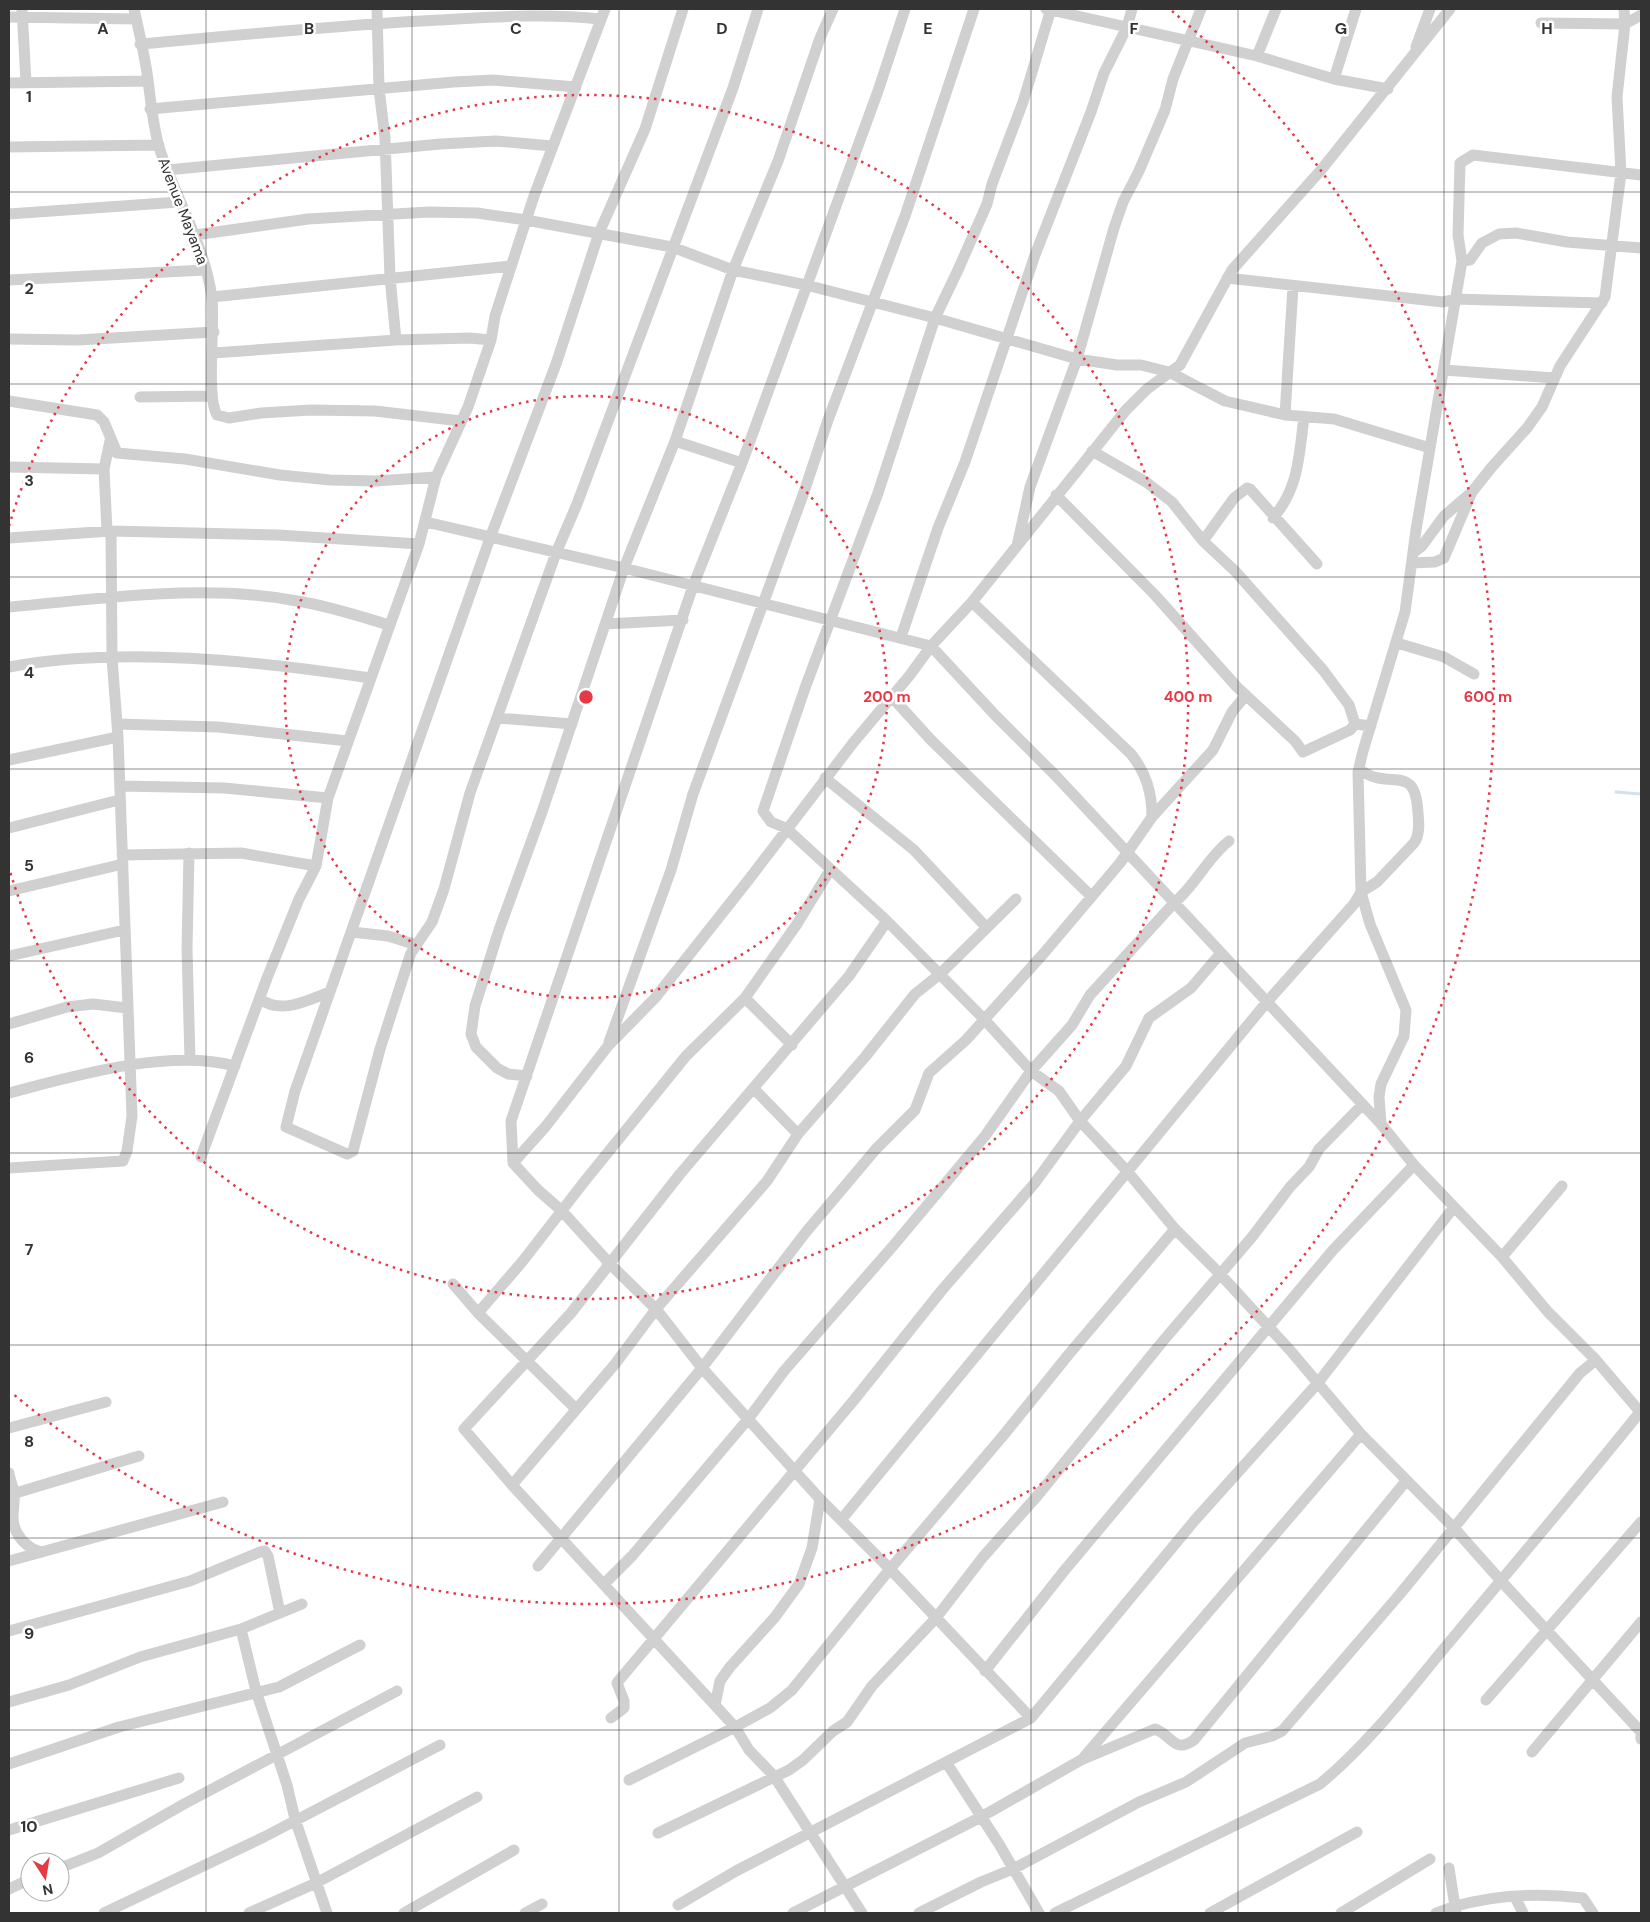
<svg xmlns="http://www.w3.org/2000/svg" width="1650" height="1922" viewBox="0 0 1650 1922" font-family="'DM Sans',sans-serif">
<rect width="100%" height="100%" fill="#fff"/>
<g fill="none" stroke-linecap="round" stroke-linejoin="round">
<path stroke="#cfe2ee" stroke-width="3" d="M1616,792L1641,794"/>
<path stroke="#d0d0d0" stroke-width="11" d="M22,9L26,82
M134,9C139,32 145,56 148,80C151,103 153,125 159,147C175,197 205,245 212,298C215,325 206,396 217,415L229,418L261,413L311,410L375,411L461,421
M377,9L379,89L385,138L390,277L396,340
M683,9L645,129L599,233L556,364L490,538L295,1091L286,1127L347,1154L353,1151L380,1049L408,962L411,953L432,922L444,889L470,793L556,553L577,504L733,88L758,9
M905,9L878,91L742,463L693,586L511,1121L513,1163L538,1190L562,1211L610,1264L656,1309L702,1368L820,1499L890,1569L1031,1718
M1046,9L1257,56L1334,79L1388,89
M1051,9L1023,102L992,184L987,204L958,270L935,318L878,493L805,688L763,811L771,822L786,828L887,921L984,1019L1031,1071L1059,1091L1080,1121L1127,1171L1175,1229L1220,1274L1289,1349L1361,1434L1454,1528L1502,1582L1641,1732V1739
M9,17L136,19
M1541,23L1625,24L1641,15
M140,44C240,35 339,25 439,20C493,17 547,13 601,19
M1416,47L1430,9
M1257,56L1276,9
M1334,79L1356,9
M9,83L148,81
M150,109L454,82L493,80L576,87
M9,147L159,145
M167,170L440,144L496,141L552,146
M1641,175L1473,155L1460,163L1458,235L1462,261L1416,530L1405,612L1363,751L1358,772L1361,892L1370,924L1406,1010L1404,1036L1381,1084L1379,1097L1381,1124L1414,1165L1502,1257L1548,1312L1596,1360L1641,1413
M9,214L179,202
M195,235L308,219L429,212L477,213L526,220L672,247L733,270L806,285L935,318L1077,359L1117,365H1141L1169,372L1225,401L1285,415L1334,419L1430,448
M1462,261L1470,260L1482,243L1499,234L1516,233L1567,242L1641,248
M1227,278L1443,302L1455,299L1602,303
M9,280L205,270
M212,297L511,266
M9,339L78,340L214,332
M213,353L396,340L470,338L491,340
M1444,370L1554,378
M140,397L212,396
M9,401L97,415L104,422L117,453L185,459L280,475L330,480L376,481L436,477
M1285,415L1293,287
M675,441L742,463
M1092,451L1146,482L1172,502L1203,541L1235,571L1323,670L1349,705L1355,724
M9,467L104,469
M1056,495L1155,595L1237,687L1295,741L1303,752L1350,730L1355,724L1371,726
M1273,518C1299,488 1299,455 1304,417
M426,522L624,568L931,646L972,602L1126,410L1147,389L1180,365L1232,270L1321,170L1450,9
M107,531L104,469L110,441
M9,538L111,531L278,535L419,544
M1203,541L1234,498L1247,488L1250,489L1317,564
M1017,546L1030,487L1077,359L1114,228L1123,202L1139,171L1165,110L1173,79L1201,9
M1414,552L1422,546L1444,516L1472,492
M1412,563L1435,562L1444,558L1472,492L1491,468L1527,428L1542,407L1560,366L1605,297L1621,173L1617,97L1625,24L1624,9
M972,602L1131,754C1146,773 1152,792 1152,817
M9,607C103,599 203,583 297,601C329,606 359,616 389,625
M605,624L683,620
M901,637L938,528L965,462L1035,255L1091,112L1104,73L1127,27L1132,9
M1397,643L1444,657L1474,674
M9,667C121,646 257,661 370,678
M891,696L931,740L1091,896
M498,718L572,724
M117,724L218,727L348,741
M9,760L118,737
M825,778L914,850L987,928
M120,786L224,788L328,798
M9,828L119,800
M189,853L187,949L190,1060
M122,855L241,853L316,866
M9,891L123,864
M352,932L388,936L417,945
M9,956L124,930
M745,998L792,1045
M260,999C282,1015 307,1000 330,992
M9,1024L67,1007L93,1004L127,1008
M609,1042L671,870L693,794L803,495L828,420L905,216L974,9
M527,1076L508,1074L497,1068L476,1047L471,1034L475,1006L499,930L542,812L624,568L675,441L733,270L778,161L820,38L833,9
M754,1089L798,1134
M9,1093C74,1076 169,1048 235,1066
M201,1157L267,978L299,899L316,866L328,798L419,544L436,477L468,407L491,340L495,316L534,196L605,9
M513,1163L546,1126L608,1046L655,998L750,878L853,743L910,675L931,646L995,715L1056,776L1381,1124
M9,1168L123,1161L127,1151L132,1116L118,737L112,658L111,531
M1502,1257L1562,1186
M453,1284L478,1313L576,1409
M478,1313L522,1262L584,1182L686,1056L745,998L797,924L830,870
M9,1428L106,1402
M9,1473C10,1480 13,1486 14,1493C15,1501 13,1509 13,1517C13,1534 26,1548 41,1552
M512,1485L615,1364L656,1309L767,1181L798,1134L865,1057L915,994L940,974L1016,899
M9,1495L139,1456
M841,1520L1266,1003L1354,904L1361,892L1377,882L1414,843C1420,835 1419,823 1418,813C1415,760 1390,793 1359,769
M9,1561L223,1502
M538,1566L702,1368L806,1232L876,1149L915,1110L929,1073L966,1040L1044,953L1120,863L1152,817L1213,750L1232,712L1246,695
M604,1584L632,1556L683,1496L749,1418L784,1371L893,1246L985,1136L1031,1071L1072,1025L1090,995L1174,903C1196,885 1207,858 1229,841
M241,1629L256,1691L287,1785L295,1819L327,1913
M9,1631L190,1581L260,1552L265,1551L268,1556L280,1613
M985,1671L1064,1571L1333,1250L1414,1165
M1486,1700L1641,1522
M9,1702L69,1685L140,1657L241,1629L302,1604
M715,1705L720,1681L730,1667L775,1617L799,1584L812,1548L820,1499
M611,1718L624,1708V1701L617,1683L621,1678L854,1400L942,1290L1034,1184L1080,1121L1126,1066L1149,1018L1191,988L1221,953
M1532,1752L1641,1622
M1084,1757L1361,1434
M946,1762L999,1844L1039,1913
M9,1764L119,1727L279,1687L360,1645
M629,1780L735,1727L770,1708L792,1690L890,1569L1002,1437L1069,1354L1175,1229
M9,1830L179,1778
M658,1833L789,1770L803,1760L833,1731L847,1722L872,1686L936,1618L983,1557L1038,1495L1163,1341L1252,1237L1290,1187L1309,1167L1319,1149L1362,1105
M60,1868L98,1853L184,1804L397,1691
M1449,1868L1456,1913
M9,1889L30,1879
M1515,1897L1523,1913
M678,1905L736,1871L1031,1718L1195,1520L1317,1384L1454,1207
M104,1913L264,1837L440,1745
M249,1913L316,1883L477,1797
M404,1913L514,1850
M525,1913L542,1904
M793,1913L981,1817L1081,1760L1155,1729C1172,1735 1174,1754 1194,1740L1406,1481
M862,1913L774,1776L749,1750L735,1727L512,1485L464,1429L571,1313L680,1174L849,976L887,921
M919,1913L981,1882L1013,1869L1139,1802L1186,1782L1245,1743L1272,1736L1282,1731L1400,1594L1580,1373L1596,1360
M1055,1913L1320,1784C1373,1740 1412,1686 1457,1633C1518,1560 1580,1487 1640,1412
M1210,1913L1357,1832
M1341,1913L1430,1859
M1436,1913C1481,1895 1535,1892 1583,1898L1593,1913"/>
</g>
<path fill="none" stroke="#333" stroke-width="1" stroke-opacity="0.55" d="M206,9V1913M412,9V1913M619,9V1913M825,9V1913M1031,9V1913M1238,9V1913M1444,9V1913M9,192H1641M9,384H1641M9,577H1641M9,769H1641M9,961H1641M9,1153H1641M9,1345H1641M9,1538H1641M9,1730H1641"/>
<g fill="none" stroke="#e63946" stroke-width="2.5" stroke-dasharray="2.5 5">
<circle cx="586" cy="697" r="301"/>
<path d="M9 526A602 602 0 1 1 9 868"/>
<path d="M1172 11A902 902 0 0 1 12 1393"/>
</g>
<g text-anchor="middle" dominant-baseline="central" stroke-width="5" stroke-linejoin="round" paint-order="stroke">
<g font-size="15" fill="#333" stroke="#fff">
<text transform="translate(183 211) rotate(69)">Avenue Mayama</text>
</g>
</g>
<g font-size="16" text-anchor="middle" font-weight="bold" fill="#333" stroke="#fff" stroke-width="5" stroke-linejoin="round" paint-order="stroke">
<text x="103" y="34">A</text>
<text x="309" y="34">B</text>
<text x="516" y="34">C</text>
<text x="722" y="34">D</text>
<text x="928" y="34">E</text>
<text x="1134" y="34">F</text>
<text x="1341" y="34">G</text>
<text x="1547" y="34">H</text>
<text x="29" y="102">1</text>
<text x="29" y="294">2</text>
<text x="29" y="486">3</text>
<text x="29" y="678">4</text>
<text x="29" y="871">5</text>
<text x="29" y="1063">6</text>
<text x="29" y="1255">7</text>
<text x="29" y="1447">8</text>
<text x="29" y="1639">9</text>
<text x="29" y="1832">10</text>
</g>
<circle cx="586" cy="697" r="8" fill="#e63946" stroke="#fff" stroke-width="2.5"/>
<g font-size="15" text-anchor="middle" font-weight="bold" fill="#e63946" stroke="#fff" stroke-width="5" stroke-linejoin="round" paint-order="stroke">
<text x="887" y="702">200 m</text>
<text x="1188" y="702">400 m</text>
<text x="1488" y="702">600 m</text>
</g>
<rect width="1650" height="1922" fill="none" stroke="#333333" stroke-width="20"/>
<g transform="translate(45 1877) rotate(168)"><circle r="24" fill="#ffffff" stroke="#adadad"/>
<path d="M0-4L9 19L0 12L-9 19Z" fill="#e63946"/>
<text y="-8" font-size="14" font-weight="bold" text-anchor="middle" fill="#333333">N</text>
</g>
</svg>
